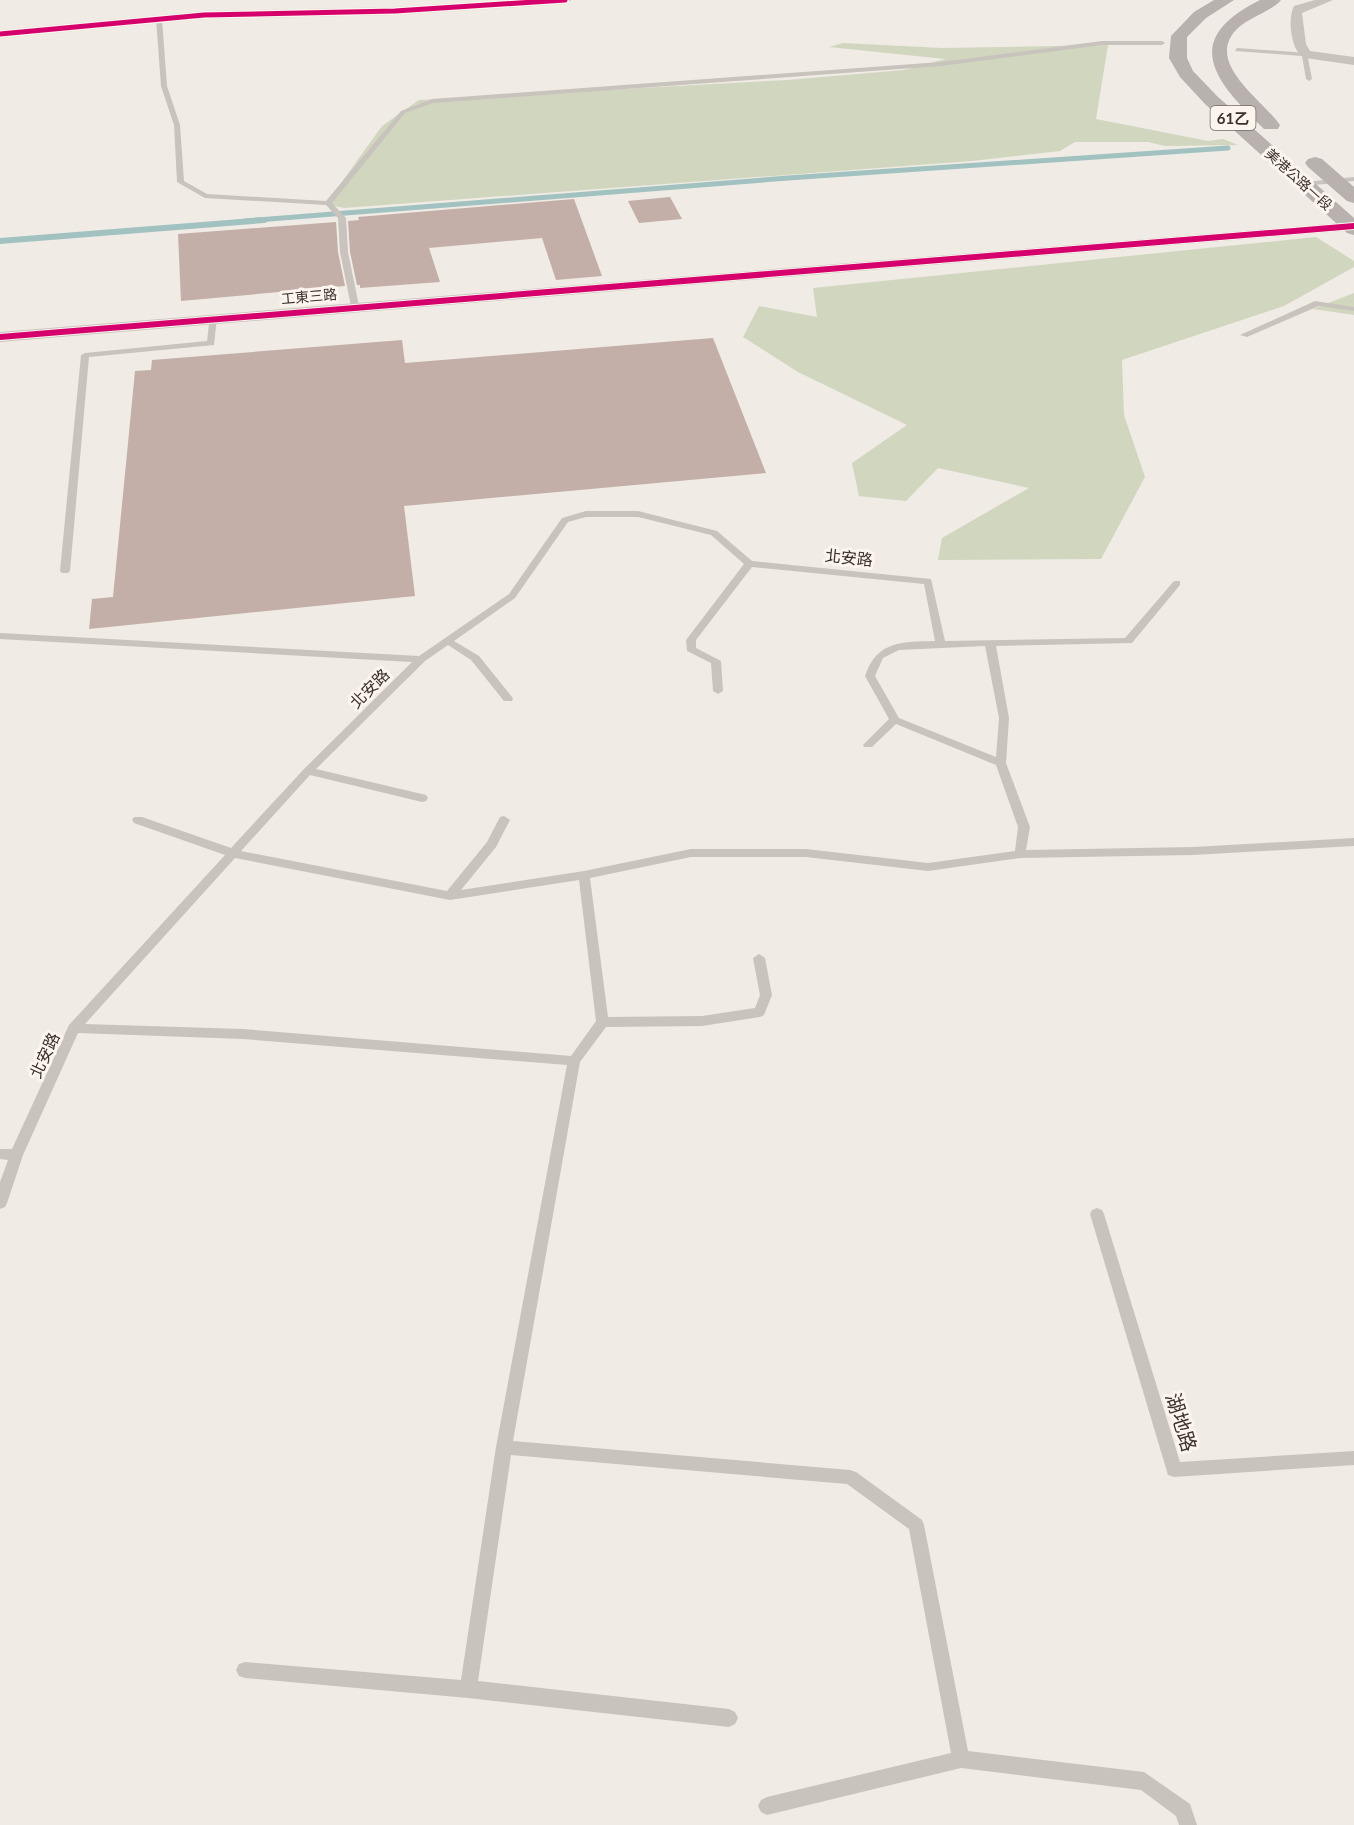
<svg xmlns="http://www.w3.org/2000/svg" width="1354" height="1825" viewBox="0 0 1354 1825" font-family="Lato,'Noto Sans TC',sans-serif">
<rect width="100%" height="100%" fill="#f0ebe5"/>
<path fill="#d1d6bf" d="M843,43L942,48L1108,45L1096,119L1208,141L1223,139L1238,145L1165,146L1148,142H1075L1060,151L972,161L344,208L326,204L382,126L419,100L787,80L904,70L945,59L829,47Z
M1316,237L1354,261V267L1284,306L1122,360L1124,415L1145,477L1101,559L938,560L942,538L1029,488L938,468L906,501L859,496L852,463L907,425L798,372L743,337L759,306L817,317L813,288Z
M1354,293V315L1313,309Z"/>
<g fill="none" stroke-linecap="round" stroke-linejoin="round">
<path stroke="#a1c2c1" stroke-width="5" d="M245,221L788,178L1228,148"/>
<path stroke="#a1c2c1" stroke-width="6" d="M0,241L264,220"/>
</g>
<path fill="#c3afa7" d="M670,197L682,219L639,223L628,201Z
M574,199L602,276L556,280L542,238L429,248L440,282L360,288V285H357L350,252L348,221L359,220L358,217Z
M336,222L338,252L345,286L181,301L178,234Z
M713,338L766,473L404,506L415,596L89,629L92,599L113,597L135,371L151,370L152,360L402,340L405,363Z"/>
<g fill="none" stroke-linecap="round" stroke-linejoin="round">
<path fill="#c9c3be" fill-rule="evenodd" d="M159,17L162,19L167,86L180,125L184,181L207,194L326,201L401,111L432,99L941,62L1102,41H1162L1165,43L1162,45H1102L941,66L433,103L405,113L332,203L346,218L348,252L359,306L355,308L351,306L340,252L338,218L326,205L205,198L177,182L174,125L161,86L156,19Z
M1237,48L1307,53L1312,79L1309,81L1306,79L1302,56L1235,51Z
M1354,177V181L1305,186L1301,184L1305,182Z
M1315,301L1354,307V311L1319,306L1247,337L1240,335Z
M210,316L217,318L214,345L89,357L70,571L68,573H62L60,571L81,355L85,353L207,341Z
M586,511H638L717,531L752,561L931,579L945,641L1125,638L1174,581H1180V585L1132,643L996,646L1009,718L1006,763L1030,827L1026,850L1193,847L1354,838V846L1193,855L1020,858L928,871L806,857H691L590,878L608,1017L702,1016L755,1008L760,995L753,958L759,954L765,958L772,995L764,1015L760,1017L702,1026L606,1027L580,1062L513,1441L850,1470L856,1472L922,1520L924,1525L968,1751L1144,1772L1190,1804L1197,1825H1179L1176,1816L1141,1790L961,1768L767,1815L761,1812L758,1806L761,1800L767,1797L951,1753L909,1529L847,1484L511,1455L478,1681L729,1709L735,1712L738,1718L735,1724L729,1727L468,1698L245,1678L239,1676L236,1670L239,1664L245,1662L461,1680L496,1447L567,1065L243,1039L78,1033L23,1155L7,1203L5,1207L0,1209V1182L8,1160L0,1159V1149H12L69,1025L225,855L134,823L132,820L134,817H142L231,848L304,769L412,662L0,639V633L419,656L509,594L562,518ZM586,517H638L711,535L744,564L686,640L687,651L711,663L713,691L718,694L723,691L721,661L696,648V640L752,567L924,584L935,641C903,642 877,640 865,676L889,719L863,745L864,747H872L896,724L996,765L1018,827L1015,851L928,863L806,849H691L584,871L461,890L496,847L510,820L504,816L500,817L487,842L447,891L241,851L310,775L422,802L426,801L428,798L426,795L316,769L425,661L448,645L471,660L504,701H512L513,699L512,697L479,656L454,641L515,598L568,522ZM985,646L999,718L996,757L899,718L875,676L883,658L899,650ZM235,858L450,900L579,880L596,1021L571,1056L243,1029L85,1024Z
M1097,1208L1102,1210L1104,1214L1180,1462L1354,1451V1465L1174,1477L1168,1475L1090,1214L1092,1210Z"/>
<path fill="#c9c3be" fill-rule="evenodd" d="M511,0H571L565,4L395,15L204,19L0,38V30L204,11L395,7Z
M1315,0H1333L1302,13L1306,44L1310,51L1354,57V65L1305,58C1291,53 1287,18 1294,6Z
M1354,222V230L0,342V332Z"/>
<path fill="#b8b1ad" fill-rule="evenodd" d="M1214,0H1234L1206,18L1187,37V58L1193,71L1217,96L1354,218V235L1347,233L1205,104L1180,77L1169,58L1171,36L1194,12Z
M1260,0H1281C1272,11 1250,17 1238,28C1202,62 1264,101 1280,125L1278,129H1264C1215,82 1179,40 1260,0Z
M1315,157L1322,159L1354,187V203L1347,201L1308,167L1305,163L1308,159Z"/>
<g stroke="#fbf5ee" stroke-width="8">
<path id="cycleway-far1" d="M0,34L204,15L395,11L565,0"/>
</g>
<g stroke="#fbf5ee" stroke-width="8">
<path id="cycleway" d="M0,337L1354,226"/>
</g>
<use href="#cycleway-far1" stroke="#d6006c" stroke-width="5"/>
<use href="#cycleway" stroke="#d6006c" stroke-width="6"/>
</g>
<g text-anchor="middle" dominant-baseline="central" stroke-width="6" stroke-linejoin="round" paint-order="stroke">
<g font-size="14" fill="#3b302b" stroke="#fbf5ee">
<text transform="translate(1299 179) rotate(42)">美港公路一段</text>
<text transform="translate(309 296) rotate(-5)">工東三路</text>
</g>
<rect fill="#fbf5ee" stroke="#756b66" stroke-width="1.5" x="1210.5" y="106" width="45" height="24" rx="4.5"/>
<g font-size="15" font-weight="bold" fill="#3b302b">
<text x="1233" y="118">61乙</text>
</g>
<g font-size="16" fill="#3b302b" stroke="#fbf5ee">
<text transform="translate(849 557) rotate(6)">北安路</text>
<text transform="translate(369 688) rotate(-45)">北安路</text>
<text transform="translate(44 1055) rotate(-65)">北安路</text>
</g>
<g font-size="20" fill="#3b302b" stroke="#fbf5ee">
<text transform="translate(1182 1422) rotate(73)">湖地路</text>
</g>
</g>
</svg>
